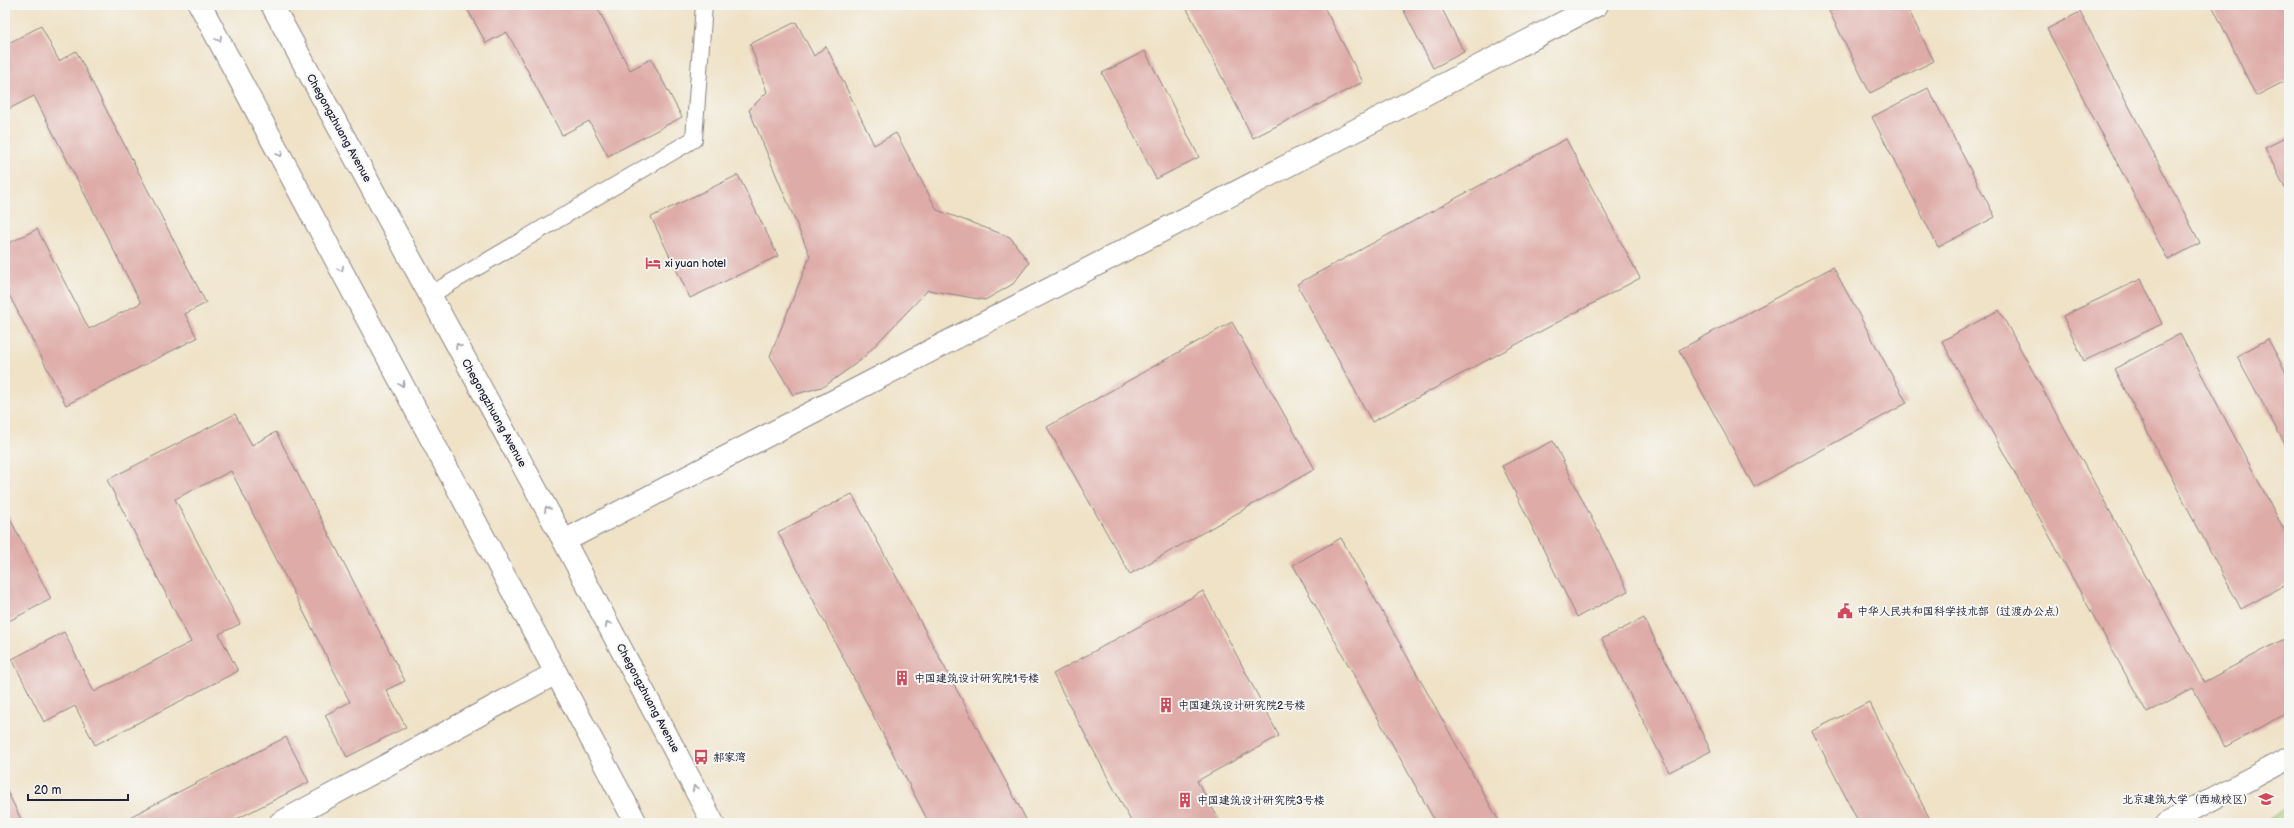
<svg xmlns="http://www.w3.org/2000/svg" width="2294" height="828" viewBox="0 0 2294 828" font-family="'Balsamiq Sans','LXGW WenKai TC',sans-serif">
<rect width="100%" height="100%" fill="#f6f6f2"/>
<filter id="ink" filterUnits="userSpaceOnUse"><feTurbulence type="fractalNoise" baseFrequency=".025" numOctaves="2"/><feDisplacementMap in="SourceGraphic" scale="8" xChannelSelector="R" yChannelSelector="G"/><feConvolveMatrix kernelMatrix="1 2 1 2 8 2 1 2 1" color-interpolation-filters="sRGB"/></filter>
<filter id="wash" filterUnits="userSpaceOnUse"><feTurbulence type="fractalNoise" baseFrequency=".012" numOctaves="4" result="noise"/><feDisplacementMap in="SourceGraphic" scale="16" xChannelSelector="R" yChannelSelector="G"/><feGaussianBlur stdDeviation="0.9" result="paint"/><feColorMatrix in="noise" values="0 0 0 0 0 0 0 0 0 0 0 0 0 0 0 0 0 1.4 0 .05"/><feComposite in="paint" operator="in"/></filter>
<g filter="url(#wash)">
<rect width="100%" height="100%" fill="#efe2c7"/>
<path fill="#add07a" stroke="#68795a" d="M2289,806V823H2262Z"/>
<g id="blocks">
<path fill="#deaba7" d="M465,5H596L630,70L651,59L682,117L608,156L589,121L562,135L507,32L486,43Z
M1185,5H1323L1363,82L1253,138Z
M1401,5H1440L1464,52L1433,68Z
M1826,5H1906L1934,61L1870,93Z
M2212,5H2289V79L2256,96Z
M2080,12L2200,243L2168,260L2047,29Z
M796,22L814,56L826,46L874,145L896,133L937,210L1010,237L1029,263L1013,284L985,300L928,290L862,359L825,386L793,395L770,356L810,256L749,110L767,92L750,44Z
M41,26L59,61L76,51L206,303L185,314L197,338L66,405L5,287V235L9,243L37,229L89,329L141,303L34,96L5,111V45Z
M1145,51L1199,157L1156,179L1102,73Z
M1928,88L1995,217L1938,247L1872,117Z
M2289,136V196L2265,148Z
M1566,139L1640,278L1372,422L1297,284Z
M738,175L778,256L690,298L651,217Z
M1833,267L1907,403L1754,487L1679,350Z
M2141,279L2162,324L2084,361L2063,316Z
M1999,310L2204,682L2284,639L2289,647V712L2225,747L2193,688L2147,713L1942,341Z
M1232,322L1315,469L1130,574L1047,427Z
M2180,334L2289,539V583L2241,609L2114,369Z
M2268,339L2289,378V452L2237,356Z
M235,414L252,445L276,432L405,681L386,690L406,727L347,757L325,715L350,702L231,471L175,499L240,624L219,634L238,671L95,745L75,706L44,722L12,659L64,632L94,692L191,642L107,480Z
M1553,441L1628,591L1577,617L1502,466Z
M852,494L1028,823H929L778,532Z
M5,509L51,599L5,623Z
M1341,538L1500,823H1436L1293,565Z
M1203,591L1279,736L1197,781L1221,823H1132L1053,674Z
M1644,618L1711,751L1669,772L1602,639Z
M1869,702L1932,823H1859L1812,731Z
M286,737L309,782L229,823H118Z
M5,787L23,823H5Z"/>
</g>
</g>
<g filter="url(#ink)">
<use href="#blocks" fill-opacity="0" stroke="#888281" stroke-width="1"/>
<g fill="none" stroke-linecap="round" stroke-linejoin="round">
<g stroke="#888281" stroke-width="18">
<path id="lane" d="M430,295L694,139L704,5"/>
</g>
<g stroke="#888281" stroke-width="24">
<path id="street" d="M564,541L1597,5
M280,823L556,673
M2167,823L2289,758"/>
</g>
<g stroke="#888281" stroke-width="24">
<path id="primary" d="M200,5L636,823
M272,5L564,541L713,823"/>
</g>
<use href="#lane" stroke="#fff" stroke-width="16"/>
<use href="#street" stroke="#fff" stroke-width="22"/>
<use href="#primary" stroke="#fff" stroke-width="22"/>
</g>
<defs><path id="oneway-chevron" d="M-2-3.5L2.5 0L-2 3.5" fill="none" stroke-width="1.6" stroke-linecap="round" stroke-linejoin="round"/></defs>
<g stroke="#9c9ca7">
<use href="#oneway-chevron" transform="translate(219 39) rotate(62)"/>
<use href="#oneway-chevron" transform="translate(280 154) rotate(62)"/>
<use href="#oneway-chevron" transform="translate(341 269) rotate(62)"/>
<use href="#oneway-chevron" transform="translate(458 346) rotate(-119)"/>
<use href="#oneway-chevron" transform="translate(402 384) rotate(62)"/>
<use href="#oneway-chevron" transform="translate(547 509) rotate(-119)"/>
<use href="#oneway-chevron" transform="translate(608 624) rotate(-118)"/>
<use href="#oneway-chevron" transform="translate(695 788) rotate(-117)"/>
</g>
</g>
<defs>
<g id="hotel-bare" transform="scale(1.2)"><path d="M-6-4.5h1.5V1H6V5H4.5V3h-9V5H-6ZM-4 0a1.8 1.8 0 1 1 3.6 0ZM.5 0V-2.5h3Q6-2.5 6 0Z" fill="#d1495b" stroke="#f6f6f2" stroke-width="2.5" paint-order="stroke"/></g>
<g id="civic-bare" transform="scale(1.2)"><path d="M-.6-6.5H3V-4.5H.6V-3L4-1V1h2V6H-6V1h2V-1L-.6-3ZM-1.2 2.5V6h2.4V2.5Z" fill="#d1495b" stroke="#f6f6f2" stroke-width="2.5" paint-order="stroke"/></g>
<g id="building-bare" transform="scale(1.2)"><path d="M-4-6H4V6H1V3H-1V6H-4ZM-2.5-4.3h1.7v1.8h-1.7ZM.8-4.3h1.7v1.8H.8ZM-2.5-1h1.7V.8h-1.7ZM.8-1h1.7V.8H.8Z" fill="#d1495b" stroke="#f6f6f2" stroke-width="2.5" paint-order="stroke"/></g>
<g id="bus-bare" transform="scale(1.2)"><path d="M-5-6H5V4H4V6H2V4H-2V6H-4V4H-5ZM-3.5-4V0h7V-4ZM-3.5 1.2v1.5H-2V1.2ZM2 1.2v1.5H3.5V1.2Z" fill="#d1495b" stroke="#f6f6f2" stroke-width="2.5" paint-order="stroke"/></g>
<g id="university-bare" transform="scale(1.2)"><path d="M0-5L7-2L0 1L-7-2ZM-4 1L0 2.5L4 1V4Q0 6-4 4Z" fill="#d1495b" stroke="#f6f6f2" stroke-width="2.5" paint-order="stroke"/></g>
</defs>
<g fill-rule="evenodd">
<use href="#hotel-bare" x="653" y="263"/>
<use href="#civic-bare" x="1845" y="611"/>
<use href="#building-bare" x="902" y="678"/>
<use href="#building-bare" x="1166" y="705"/>
<use href="#bus-bare" x="701" y="757"/>
<use href="#university-bare" x="2266" y="799"/>
<use href="#building-bare" x="1185" y="800"/>
</g>
<g text-anchor="middle" dominant-baseline="central" stroke-width="4" stroke-linejoin="round" paint-order="stroke">
<g font-size="11" fill="#22223b" stroke="#f6f6f2">
<text transform="translate(339 128) rotate(61)">Chegongzhuang Avenue</text>
<text transform="translate(494 413) rotate(61)">Chegongzhuang Avenue</text>
<text transform="translate(648 698) rotate(62)">Chegongzhuang Avenue</text>
</g>
<g font-size="11" fill="#22223b" stroke="#f6f6f2" text-anchor="start">
<text x="665" y="263">xi yuan hotel</text>
<text x="1857" y="611">中华人民共和国科学技术部（过渡办公点）</text>
<text x="914" y="678">中国建筑设计研究院1号楼</text>
<text x="1178" y="705">中国建筑设计研究院2号楼</text>
<text x="713" y="757">郝家湾</text>
<text x="2254" y="799" text-anchor="end">北京建筑大学（西城校区）</text>
<text x="1197" y="800">中国建筑设计研究院3号楼</text>
</g>
</g>
<rect width="2294" height="828" fill="none" stroke="#f6f6f2" stroke-width="20"/>
<path d="M28 794v6h100v-6" fill="none" stroke="#22223b" stroke-width="2"/>
<text x="34" y="794" font-size="12" fill="#22223b" stroke="#f6f6f2" stroke-width="3" paint-order="stroke">20 m</text>
</svg>
